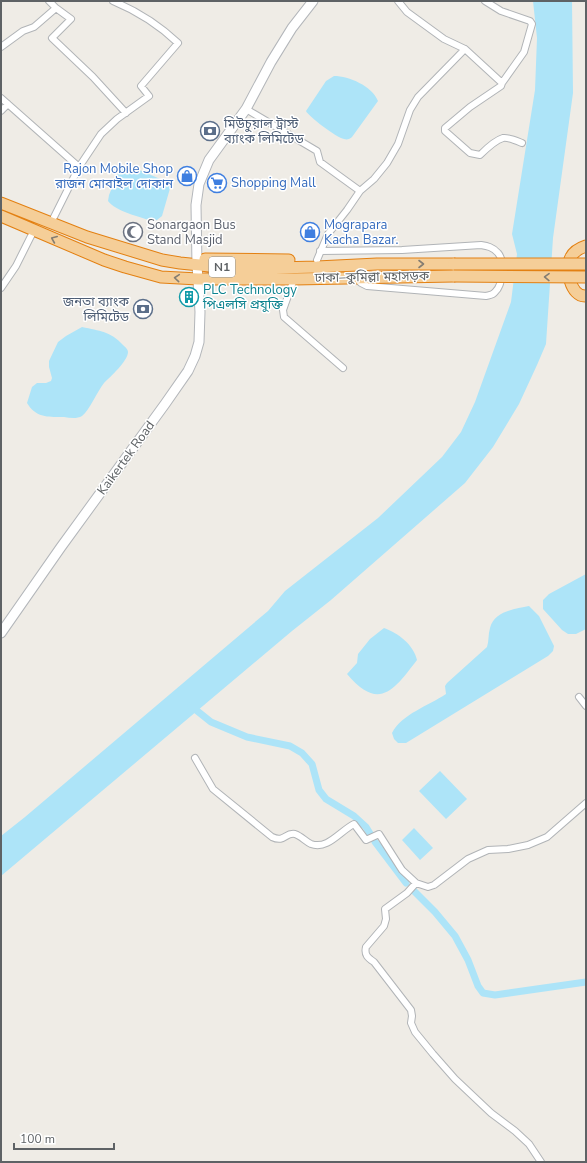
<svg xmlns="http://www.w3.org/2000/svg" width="587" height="1163" viewBox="0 0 587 1163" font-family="'Nunito Sans','Noto Sans Bengali',sans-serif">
<rect width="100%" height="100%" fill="#efece6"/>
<path fill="#ade4f8" d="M533,1H572L573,93L553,238L546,344L537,365L519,404L493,447L465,483L331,600L292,631L1,876V836L25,817L268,611L285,591L378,518L442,457L461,432L475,402L511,302L517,254L512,234L535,90L537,38Z
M334,76C349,76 372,86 378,101L352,137C350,139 347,140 344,139C337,138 308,116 306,111L326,81Z
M128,165L167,182L171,185L162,216L157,220L152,221C140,217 115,211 108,201L109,195L119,171L122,168Z
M82,327C100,331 110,331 123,345C125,347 128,349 128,352C128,361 110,377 104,383C97,392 89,411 82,416C77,419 70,418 64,417C48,417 36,418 27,403L32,387L37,383H46L51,381L52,378L49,367V361L58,342L66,336Z
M586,574V629L576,634H568L562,630L543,609V600L549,594Z
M529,606L539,616L554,646L553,651L548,656L406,743H398L394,739L392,733C402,714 428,706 446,694L445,686L447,683L487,647C489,641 488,635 490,628C494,611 515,609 529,606Z
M384,628C398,633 414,645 417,660C394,690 379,712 347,674L357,663L358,654L370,639Z
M440,771L467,799L446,819L419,791Z
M414,828L433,848L420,860L402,840Z"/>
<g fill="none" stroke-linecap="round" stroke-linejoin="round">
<path stroke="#ade4f8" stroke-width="7" d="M191,706L211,722L247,737L290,746L302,753L312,764L319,790L326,799L354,816L366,827L371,835
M375,842L406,883
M412,889L435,912L455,936L468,960L478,986L483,993L495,995L586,982"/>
<g stroke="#b1b4b7" stroke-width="8">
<path id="street" d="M398,1L407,12L444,39L465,49L502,83L501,86L470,107L445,128V131L470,153L480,155C485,150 496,140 503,138C508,137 517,141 522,143
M485,1L501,11L530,21L532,24L524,52L502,83
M56,8L71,19L52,38L93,77L126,113
M1,47L23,31L34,27L56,8L49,1
M1,98L79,167
M246,109L317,151L320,162L360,191
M1,111L8,104
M54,217L79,167L101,134L117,119L149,96L141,86L178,43C159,25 137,11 113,1
M320,251L402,250L481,245C487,246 493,247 498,253C505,261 503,285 495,292C493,295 490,295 486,296L367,286L361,283L355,278
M317,260L328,234L347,210L360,191L374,179L387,163L398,144L410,110L418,97L465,49
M294,279L283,310L284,317L343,368
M1,288L16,266L34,230
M579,697L586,706
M195,758L213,789L272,837C285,843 285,832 295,834C301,836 305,841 311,844C328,850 340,831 354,824L366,840L379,834L402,870L416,883L428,887L434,885L468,859L488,850L508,849L528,845L547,837L586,803
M416,883L407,893L385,909L386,919L384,926L366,947C364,955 368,958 374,962L411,1010L412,1016L411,1023L415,1032L433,1054L455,1079L491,1113L515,1131L529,1144L541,1162"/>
</g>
<g stroke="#b3b6ba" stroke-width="11">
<path id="secondary" d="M1,633L61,547L165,404L188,371L195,356L199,342L200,312L197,265L196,205L199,184L209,160L246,109L271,62L292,28L313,1"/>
</g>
<g stroke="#e38012" stroke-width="13">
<path id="highway" d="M1,203L87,237L162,260L180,263L239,269L317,267L377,264H454
M1,216L104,260L125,267L161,277L198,279H294L454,276
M586,246C580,248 574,251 571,257C565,268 570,297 586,296
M205,259L289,260"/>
</g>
<use href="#street" stroke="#fff" stroke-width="6"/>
<use href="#secondary" stroke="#fff" stroke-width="9"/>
<use href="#highway" stroke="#f5ce98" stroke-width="11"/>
<g stroke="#e38012" stroke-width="13" stroke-linecap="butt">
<path id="highway-bridge" d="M454,264H586
M454,276L586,277"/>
</g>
<use href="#highway-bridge" stroke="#f5ce98" stroke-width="11"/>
</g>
<defs><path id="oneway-chevron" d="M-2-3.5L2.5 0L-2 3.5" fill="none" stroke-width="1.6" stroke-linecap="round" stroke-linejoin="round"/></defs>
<g stroke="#847d72">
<use href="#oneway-chevron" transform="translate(54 239) rotate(-157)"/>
<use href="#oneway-chevron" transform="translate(421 264)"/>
<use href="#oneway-chevron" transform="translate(547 277) rotate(-179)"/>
<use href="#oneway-chevron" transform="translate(177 278) rotate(-175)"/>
</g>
<defs>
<g id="bank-ring" transform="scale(1)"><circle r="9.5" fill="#fff" stroke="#5c6f8a" stroke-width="1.5"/><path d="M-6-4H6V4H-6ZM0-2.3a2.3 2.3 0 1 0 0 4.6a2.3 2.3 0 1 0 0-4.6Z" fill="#5c6f8a"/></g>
<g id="shop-ring" transform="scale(1)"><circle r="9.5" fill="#fff" stroke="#3f7fe0" stroke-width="1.5"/><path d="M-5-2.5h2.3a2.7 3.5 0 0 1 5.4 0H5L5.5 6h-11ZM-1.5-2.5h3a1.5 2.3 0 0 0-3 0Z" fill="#3f7fe0"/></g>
<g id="supermarket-ring" transform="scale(1)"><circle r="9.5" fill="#fff" stroke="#3f7fe0" stroke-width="1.5"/><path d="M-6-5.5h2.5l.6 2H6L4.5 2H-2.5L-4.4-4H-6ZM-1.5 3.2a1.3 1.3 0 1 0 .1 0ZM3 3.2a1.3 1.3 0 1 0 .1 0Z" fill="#3f7fe0"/></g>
<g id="mosque-ring" transform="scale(1)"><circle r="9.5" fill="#fff" stroke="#6b7280" stroke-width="1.5"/><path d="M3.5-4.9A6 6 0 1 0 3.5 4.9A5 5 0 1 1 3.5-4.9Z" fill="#6b7280"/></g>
<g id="building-ring" transform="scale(1)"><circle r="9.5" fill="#fff" stroke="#0f9aa8" stroke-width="1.5"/><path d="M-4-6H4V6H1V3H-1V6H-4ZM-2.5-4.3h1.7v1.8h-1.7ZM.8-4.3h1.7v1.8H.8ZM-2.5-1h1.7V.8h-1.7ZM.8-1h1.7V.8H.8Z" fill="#0f9aa8"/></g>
</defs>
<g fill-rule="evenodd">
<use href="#bank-ring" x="210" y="131"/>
<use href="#shop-ring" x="187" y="176"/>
<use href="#supermarket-ring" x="217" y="183"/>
<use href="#mosque-ring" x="133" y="232"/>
<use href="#shop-ring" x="310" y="232"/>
<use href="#building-ring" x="189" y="297"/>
<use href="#bank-ring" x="143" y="309"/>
</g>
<g text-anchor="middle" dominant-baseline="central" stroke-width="3" stroke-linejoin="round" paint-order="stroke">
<rect fill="#fff" stroke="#8e9193" stroke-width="1" x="209" y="257" width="26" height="20" rx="3"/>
<g font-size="12" font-weight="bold" fill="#5e6265">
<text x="222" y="267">N1</text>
</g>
<g font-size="13" fill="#4e5e75" stroke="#fff" text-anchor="start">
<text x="224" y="124">মিউচুয়াল ট্রাস্ট<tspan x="224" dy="15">ব্যাংক লিমিটেড</tspan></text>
<text x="129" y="302" text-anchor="end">জনতা ব্যাংক<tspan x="129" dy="15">লিমিটেড</tspan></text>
</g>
<g font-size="13" fill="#366cbe" stroke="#fff" text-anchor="start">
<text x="173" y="169" text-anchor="end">Rajon Mobile Shop<tspan x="173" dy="15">রাজন মোবাইল দোকান</tspan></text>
<text x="231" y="183">Shopping Mall</text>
<text x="324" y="225">Mograpara<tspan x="324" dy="15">Kacha Bazar.</tspan></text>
</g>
<g font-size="13" fill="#5b616d" stroke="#fff" text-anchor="start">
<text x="147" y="225">Sonargaon Bus<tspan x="147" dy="15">Stand Masjid</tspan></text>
</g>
<g font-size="13" fill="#5e6265" stroke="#fff">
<text transform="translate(372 277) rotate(-1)">ঢাকা–কুমিল্লা মহাসড়ক</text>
<text transform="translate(126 458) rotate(-54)">Kaikertek Road</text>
</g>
<g font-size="13" fill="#0d838f" stroke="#fff" text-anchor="start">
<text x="203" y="290">PLC Technology<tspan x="203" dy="15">পিএলসি প্রযুক্তি</tspan></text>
</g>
</g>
<rect width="587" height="1163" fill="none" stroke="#5e6265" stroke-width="4"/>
<path d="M14 1143v6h100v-6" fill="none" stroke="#5e6265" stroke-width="2"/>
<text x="20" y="1143" font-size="12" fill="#5e6265" stroke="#ffffff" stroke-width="3" paint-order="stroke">100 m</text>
</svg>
